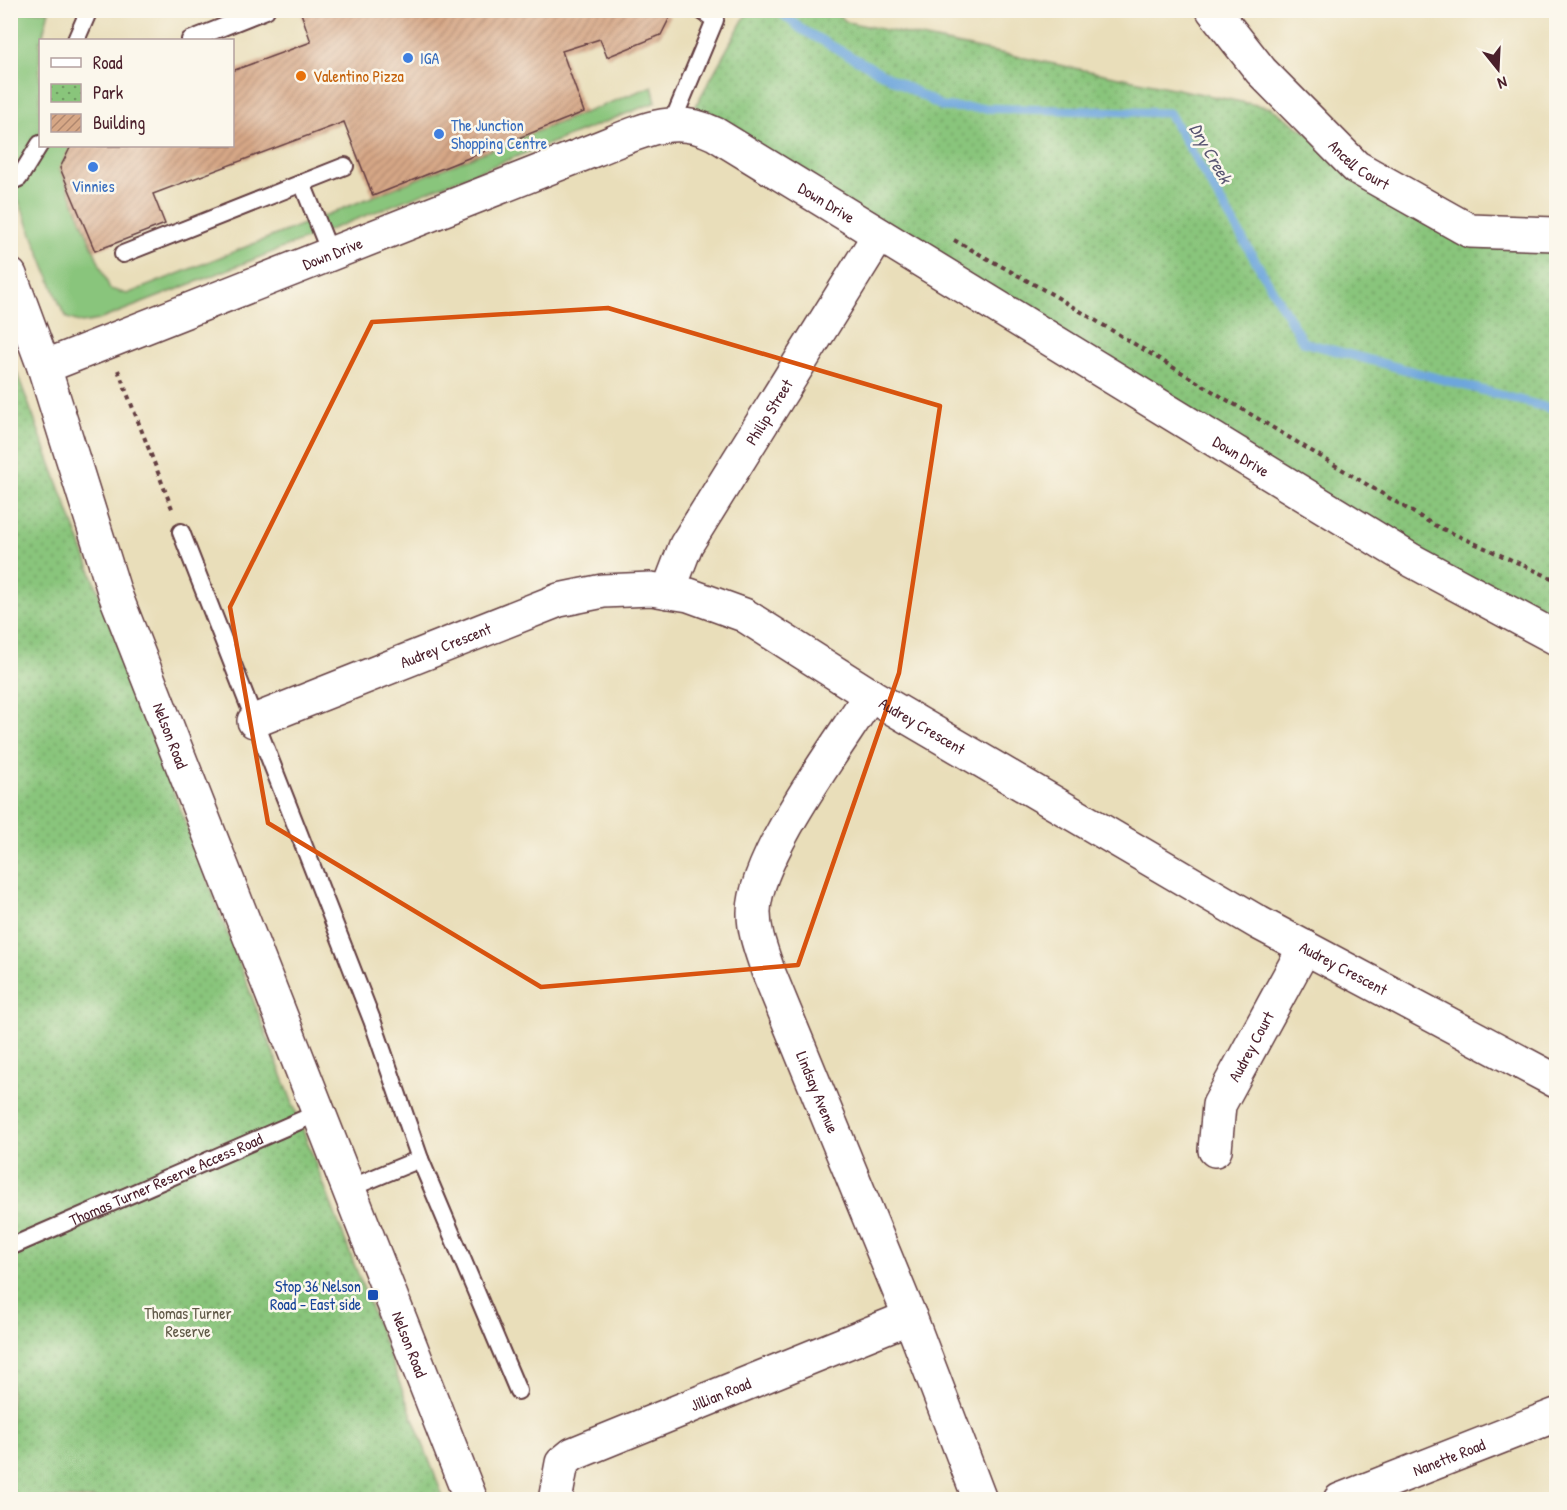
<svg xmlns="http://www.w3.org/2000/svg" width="1567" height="1510" viewBox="0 0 1567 1510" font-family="'Patrick Hand',sans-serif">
<defs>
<pattern id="park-dots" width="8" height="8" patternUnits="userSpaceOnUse" patternTransform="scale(1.5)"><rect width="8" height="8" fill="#89c57b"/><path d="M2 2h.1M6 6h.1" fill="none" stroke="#729f65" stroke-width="1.8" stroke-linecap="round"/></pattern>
<pattern id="building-hatch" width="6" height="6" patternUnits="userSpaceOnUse" patternTransform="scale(1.5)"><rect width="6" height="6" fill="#d6a786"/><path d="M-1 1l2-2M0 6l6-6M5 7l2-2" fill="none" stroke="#b0876e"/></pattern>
</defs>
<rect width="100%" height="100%" fill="#fbf7ec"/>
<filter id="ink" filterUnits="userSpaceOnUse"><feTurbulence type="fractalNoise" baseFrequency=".0167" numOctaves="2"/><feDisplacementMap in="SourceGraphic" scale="12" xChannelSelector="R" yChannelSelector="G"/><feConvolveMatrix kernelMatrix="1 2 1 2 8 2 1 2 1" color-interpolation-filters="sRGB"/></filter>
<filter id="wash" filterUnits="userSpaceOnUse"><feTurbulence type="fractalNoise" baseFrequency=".008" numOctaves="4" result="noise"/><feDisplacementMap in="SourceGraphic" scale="24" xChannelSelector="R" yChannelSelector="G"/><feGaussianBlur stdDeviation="1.35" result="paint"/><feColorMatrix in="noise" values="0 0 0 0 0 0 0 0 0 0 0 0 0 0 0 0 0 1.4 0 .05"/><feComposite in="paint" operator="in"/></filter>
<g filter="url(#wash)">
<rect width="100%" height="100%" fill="#e9deba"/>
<path fill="#89c57b" stroke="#6a7253" stroke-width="1.5" d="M11,11H49L43,34L45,40H40V146H71L60,169L110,289L127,294L652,86L656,102L99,320L82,323L67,318L60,305L11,181Z"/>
<path fill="url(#park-dots)" stroke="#6a7253" stroke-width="1.5" d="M748,11H833L847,22L1271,108L1356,167L1470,231L1556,232V632L686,123Z
M10,354L153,738L444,1499H11Z"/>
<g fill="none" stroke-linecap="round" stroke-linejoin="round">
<path stroke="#6da6dc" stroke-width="9" d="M778,10L801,29L943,107L1169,113L1303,342L1556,410"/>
</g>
<g id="blocks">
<path fill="url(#building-hatch)" d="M300,10H661L670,17L661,35L607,57L600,39L562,51L584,112L373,196L344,122L153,194L165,224L95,251L60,168L71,146H232V71L311,42Z"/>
</g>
</g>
<g filter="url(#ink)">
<use href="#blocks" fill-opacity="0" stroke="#623c40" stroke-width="1.5"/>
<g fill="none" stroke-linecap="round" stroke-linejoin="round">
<g stroke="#623c40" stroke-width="20">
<g id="lane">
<path d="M76,40L89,10"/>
<path d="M190,40L266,10"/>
<path d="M672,123L715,20L701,10"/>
<path d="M10,182L19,178L40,144"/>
<path d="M302,183L331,255"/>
<path d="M123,254L345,166"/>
<path d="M181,532L372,1020L420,1159L518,1391"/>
<path d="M350,1188L420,1159"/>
<path id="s1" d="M10,1247L320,1112"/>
</g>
</g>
<g stroke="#623c40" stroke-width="36">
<g id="street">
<path id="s2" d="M1213,10L1261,71L1356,167L1470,231L1556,234"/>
<path id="s3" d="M44,367L594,150C636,134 671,112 715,134L1411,560L1556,638"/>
<path id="s4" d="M668,592L686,545L879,235"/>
<path id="s5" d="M870,695C839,744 753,859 754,913C754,934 762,952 768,971L910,1317L980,1500"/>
<path id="s6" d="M254,721L559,600L603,591L651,589L689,595L744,615L870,695L1259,923L1556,1081"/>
<path id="s7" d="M1215,1150L1219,1105L1305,947"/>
<path id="s8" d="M556,1495L562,1463L573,1454L910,1317"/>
<path id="s9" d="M1340,1500L1556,1415"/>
</g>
</g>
<g stroke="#623c40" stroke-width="36">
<g id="secondary">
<path id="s10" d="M10,275L44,367L115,594L471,1500"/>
</g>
</g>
<path stroke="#623c40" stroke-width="4" stroke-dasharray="4.5 4.5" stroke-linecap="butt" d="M954,240L1055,296L1434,525L1556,580
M118,370L173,511"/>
<use href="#lane" stroke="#fff" stroke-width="16"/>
<use href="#street" stroke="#fff" stroke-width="33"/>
<use href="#secondary" stroke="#fff" stroke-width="33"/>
</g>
</g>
<path fill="none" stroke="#d8530f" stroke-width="4.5" stroke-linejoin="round" d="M608,308L940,406L899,673L798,965L541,987L268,823L230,607L372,322Z"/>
<g fill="#3f7fe0" stroke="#fbf7ec" stroke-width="2">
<circle cx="408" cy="58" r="6"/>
<circle cx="439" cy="134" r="6"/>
<circle cx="93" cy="167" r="6"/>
</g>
<circle fill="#e8710a" stroke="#fbf7ec" stroke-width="2" cx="301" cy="76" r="6"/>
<rect fill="#1a4fb4" stroke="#fbf7ec" stroke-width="2" x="367" y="1289" width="12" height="12" rx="3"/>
<g text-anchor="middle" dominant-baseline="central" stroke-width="5" stroke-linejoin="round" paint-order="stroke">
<g font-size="16" fill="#366cbe" stroke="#fbf7ec" text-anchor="start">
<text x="420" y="58">IGA</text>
<text x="451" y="125">The Junction<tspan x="451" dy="18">Shopping Centre</tspan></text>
<text x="93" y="186" text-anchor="middle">Vinnies</text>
</g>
<g font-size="16" fill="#c56008" stroke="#fbf7ec" text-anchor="start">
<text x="313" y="76">Valentino Pizza</text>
</g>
<g font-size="16" fill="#4a1f2b" stroke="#fbf7ec">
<text stroke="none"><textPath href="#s2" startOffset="214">Ancell Court</textPath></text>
<text stroke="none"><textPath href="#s3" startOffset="849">Down Drive</textPath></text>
<text stroke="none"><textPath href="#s3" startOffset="310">Down Drive</textPath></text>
<text stroke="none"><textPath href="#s4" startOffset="207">Philip Street</textPath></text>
<text stroke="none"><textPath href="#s3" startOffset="1335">Down Drive</textPath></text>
<text stroke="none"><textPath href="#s6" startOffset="206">Audrey Crescent</textPath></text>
<text stroke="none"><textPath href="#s6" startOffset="728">Audrey Crescent</textPath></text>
<text stroke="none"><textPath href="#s10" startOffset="488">Nelson Road</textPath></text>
<text stroke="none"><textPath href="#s6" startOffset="1214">Audrey Crescent</textPath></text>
<text stroke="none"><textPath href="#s7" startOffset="112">Audrey Court</textPath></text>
<text stroke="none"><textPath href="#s5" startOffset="440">Lindsay Avenue</textPath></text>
<text stroke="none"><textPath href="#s1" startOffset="170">Thomas Turner Reserve Access Road</textPath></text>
<text stroke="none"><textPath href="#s10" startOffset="1142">Nelson Road</textPath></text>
<text stroke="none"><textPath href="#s8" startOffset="206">Jillian Road</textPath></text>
<text stroke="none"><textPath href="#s9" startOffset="117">Nanette Road</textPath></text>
</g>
<g font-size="16" fill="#164399" stroke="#fbf7ec" text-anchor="end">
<text x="361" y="1286">Stop 36 Nelson<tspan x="361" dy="18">Road - East side</tspan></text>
</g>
<g font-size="16" fill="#605947" stroke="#fbf7ec">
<text x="188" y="1313">Thomas Turner<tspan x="188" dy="18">Reserve</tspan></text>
</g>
<g font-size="18" font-style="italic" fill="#585572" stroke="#fbf7ec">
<text transform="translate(1211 153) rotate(60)">Dry Creek</text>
</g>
</g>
<rect width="1567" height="1510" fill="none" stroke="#fbf7ec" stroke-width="36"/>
<rect x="39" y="39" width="195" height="108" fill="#fbf7ec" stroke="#b4a19f" stroke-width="1.5"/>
<rect x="51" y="58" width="30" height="9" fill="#ffffff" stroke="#b4a19f" stroke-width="1.5"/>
<text x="93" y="69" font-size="18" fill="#4a1f2b">Road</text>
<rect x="51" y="84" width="30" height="18" fill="url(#park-dots)" stroke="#b4a19f" stroke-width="1.5"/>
<text x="93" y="99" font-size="18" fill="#4a1f2b">Park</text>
<rect x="51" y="114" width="30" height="18" fill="url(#building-hatch)" stroke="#b4a19f" stroke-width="1.5"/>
<text x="93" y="129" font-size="18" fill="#4a1f2b">Building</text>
<g transform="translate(1498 69) rotate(162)" stroke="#fbf7ec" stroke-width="4.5" paint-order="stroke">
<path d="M0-4.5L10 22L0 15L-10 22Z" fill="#4a1f2b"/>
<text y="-9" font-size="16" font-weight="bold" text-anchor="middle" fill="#4a1f2b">N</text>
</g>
</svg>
